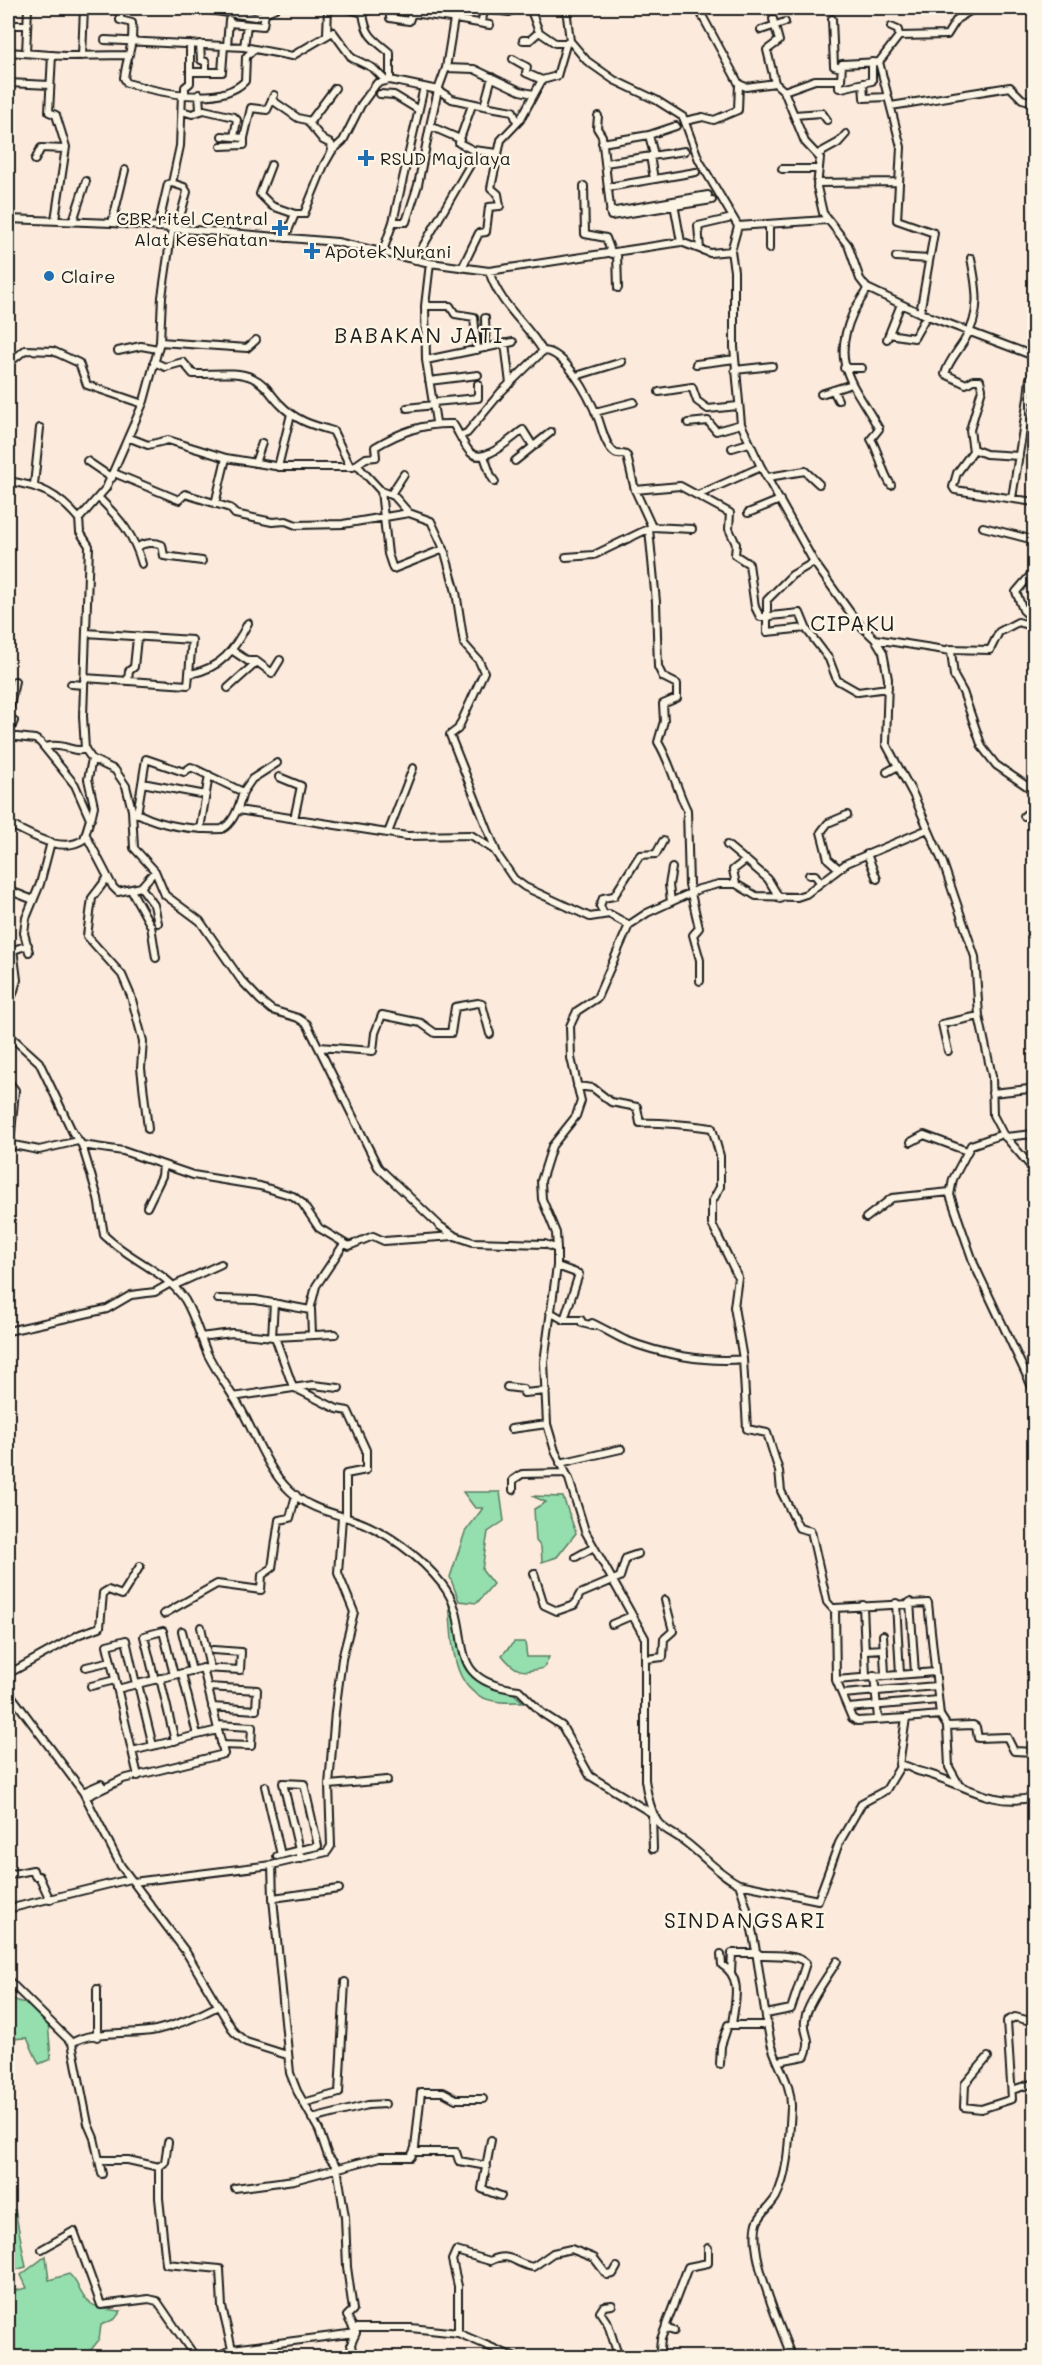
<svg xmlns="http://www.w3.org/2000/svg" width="1042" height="2365" viewBox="0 0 1042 2365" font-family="Mali,sans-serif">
<rect width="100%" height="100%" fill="#fcebdc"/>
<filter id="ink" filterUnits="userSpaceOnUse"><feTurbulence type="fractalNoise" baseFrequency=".0167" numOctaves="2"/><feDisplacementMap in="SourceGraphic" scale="12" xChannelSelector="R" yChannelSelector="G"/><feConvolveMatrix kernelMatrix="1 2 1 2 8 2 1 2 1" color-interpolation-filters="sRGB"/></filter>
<g filter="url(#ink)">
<path fill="#95dead" stroke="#587d64" stroke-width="1.5" d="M463,1492H500L504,1521L488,1532L482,1570L493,1584L477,1603L459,1601L450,1577L465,1532L483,1508H475Z
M532,1496L563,1497L576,1533L557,1557L542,1562L541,1547L536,1541L534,1509L546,1502Z
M449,1604L472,1668L487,1680L505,1686L523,1702C514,1702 503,1703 494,1701C449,1693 453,1639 449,1604Z
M514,1642H525L527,1657H549L544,1668C523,1673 516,1673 502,1655Z
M13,1999L26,2004L48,2022L51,2059L39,2064L27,2038L8,2039V2002Z
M8,2210H15L26,2267L8,2272Z
M46,2256L49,2280L69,2274C77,2281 77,2286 82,2294C90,2308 106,2310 121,2311L115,2319L101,2325L99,2340L86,2356L8,2358V2292L27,2288L21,2275Z"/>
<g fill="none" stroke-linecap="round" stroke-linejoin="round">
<g stroke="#1c1c1c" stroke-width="10">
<path id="minor" d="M120,8V20L132,23C134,46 127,55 124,78L127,83C158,92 220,107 245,81L246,57L253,50
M196,8L255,17L276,8
M346,8L363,13L374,8
M390,8V18L409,21L412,13L450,18
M453,8L450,18L490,25
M530,8L539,32L555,43H568
M566,8L570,41L587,61L614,80L656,100L683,117L699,160L738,226L731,251L734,271V347L741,424L761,467L814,562L857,622L875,639L883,652L888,679L886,744L913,794L943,863L975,957L979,1016L992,1076L993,1115L1003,1134L1034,1170
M698,8L739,84L746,87L775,83L784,91L805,142L820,158L817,187L823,213L848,245L860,279L867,288L920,313L1034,356
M363,13C366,37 374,39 390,53V80
M454,19L446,68L438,90L452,99L484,106L492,77
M773,19L779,41L767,50L775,83
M832,19L834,66L841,68
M229,23L263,26L265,13
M481,23L485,9L509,12L515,8
M8,25H27
M891,27L898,30L899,36
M761,30L785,22
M327,34L328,8
M105,40L244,47L292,56L333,32L352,58L373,68L386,81
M523,40H530L539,32
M200,44L201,60L206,62V72
M227,46L229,20
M244,47L247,25
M8,52L65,56L127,55
M26,53L28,8
M52,55L49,112L56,115L66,147L55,220
M82,56L84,8
M513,59L527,67L526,73L542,80L557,76L566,45
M879,62L901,147L897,220L934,233L920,313
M446,68L474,69L520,91L533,94
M191,72H222L224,46
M839,80V88H842L872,81V62
M8,83L50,85
M863,83L864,98L888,97
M784,91L815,80H841L842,64L879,62L899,36L947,35L957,19L975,8
M185,94V87L190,83V44
M199,94L200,110
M380,94L394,95L417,109
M272,100L298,118L310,121
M484,106L513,111L517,122
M891,106L1010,87L1022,99L1034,102
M182,111L192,114L204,110L234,117L237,120L234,137L244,138L251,108L267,110L274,95
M794,115L822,113L827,120
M598,116L597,128L602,136L611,216L712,200
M685,121L703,117L714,120L738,110L739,84
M649,135L654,155
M222,136L234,137
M460,139L459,143L473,150L498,153
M602,143L649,135L676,126
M221,146L244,145V138
M332,151L331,144L323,140L309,123L335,88
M818,154L838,143L846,134
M650,156L654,179
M35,160L41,148L65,149
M605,163L685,151
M271,165L260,194L272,206L295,214
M782,169H819
M817,183L898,182
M8,185V196
M584,186L585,234L606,238L612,254
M608,187L696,172
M674,204L681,242
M610,212L708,195
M8,219L112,223L337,242L430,263L489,271L681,242L710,253L731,251
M73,221L86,181
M393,222H406L418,185L430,126
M112,223L125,170
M769,224V249
M738,226L826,220
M158,227L168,184L172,183
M177,228L187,192L184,187L172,183L180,146L182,94
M285,238L295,214H304L324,165L332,151L343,141L361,105L377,83L390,80L438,90L430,126L460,139L472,105
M700,249L698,226L728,219
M383,251L393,222L424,87
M617,253L618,288
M896,257L929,259
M971,258C977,288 982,314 964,341C958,351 948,362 945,374L966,384L973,380H980L982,389L970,430L973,451L957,473L953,487L955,490L1034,502
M415,260L470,165
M430,263L425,306L426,360L513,342
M462,268L479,233L486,232L489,207L500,206L498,194L491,188L501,140L520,120L542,80
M489,271C500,306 525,321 543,351
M867,288C864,297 857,304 853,313C829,366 855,385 879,429L871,439C880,454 881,470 891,485
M425,306H450L455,314L474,317L477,350
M485,318L486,348
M889,334L914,338L927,315
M887,339L901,304
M160,342L247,348L256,340
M505,343L510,384
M118,351L141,346L158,349
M543,351C566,350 590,399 598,418C602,428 605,446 615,453C619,456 623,452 627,456L635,490L680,486L730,513L729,529L736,544L735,555L749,564L755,607L760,617L800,613L807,630L829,659L837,680L858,692L888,688
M426,360L436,422
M154,362L165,367L183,362L193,374C212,375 235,370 253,378C266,384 271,395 280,404C296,421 312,425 333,431L350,466
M8,364L25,350L53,351L79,363L87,385L143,404
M696,364L735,359
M844,368H862
M735,370L772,366
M576,376L622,362
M429,381L478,375
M833,390L838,400
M659,392L692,387L697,401L708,409L738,406
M821,394L852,384
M1028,398L1030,378L1034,374
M434,402L478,398V384
M407,408L434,405
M595,412L634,402
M688,423L708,421L716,431L741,424
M1024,423L1034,425
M462,435L467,433L501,392L543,351
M130,438L148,445L168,440L226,458L281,467H353L366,458L376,457L375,447C400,432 424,423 453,424C458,431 464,446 470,452C483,466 511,438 523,430L533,446
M732,448L749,443
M973,449L986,454L1019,456
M484,456L491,476L495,482
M87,461L112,478
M515,461L551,432
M255,463L262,443
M357,465L381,491L394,496L409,513L431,521L444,549L456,592L464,644L479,661L484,672L458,729L450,735L497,853
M278,467L291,414
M114,473L179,500L185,494L230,508L235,514L272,522L286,521L296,525L343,524L409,513
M768,477L805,471L819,484
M8,481C40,486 57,493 79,519L80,532L89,546L83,716L85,749L92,759L115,770L126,786L132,810L134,848L155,871L165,895L200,921L241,980L261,1001L272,1010L298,1018L307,1024L378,1167L440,1226L455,1236L473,1242L545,1244L557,1249V1266L544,1362L547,1424L555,1451L569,1479L585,1531L645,1638V1780C647,1794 650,1809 657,1821C663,1830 675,1834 684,1841C703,1855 717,1873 739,1884C758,1934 759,1987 770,2039C775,2064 792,2081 791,2108C789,2135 789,2172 776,2197C771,2206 761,2213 757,2223C748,2255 780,2326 792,2358
M34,485L40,428
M381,491L388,554L393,569L444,549
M391,494L404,474
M698,495L761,467
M99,498C120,519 134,535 142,564
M1012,498L1028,398L1034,399
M215,504L226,458
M748,513L780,500
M79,519L106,488L144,401L160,342L162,297L172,228
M652,527L692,529
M983,527L1034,540
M649,529L656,602L658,667L663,677L677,684V698L663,704L664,721L658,742C671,763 676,788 687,810L689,885L699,928L693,935L700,960V981
M137,548C143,542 155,542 162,545L164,556L202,561
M1034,550V556
M566,557L594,555L652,527L635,490
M1034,571L1016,592L1023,610L1034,620
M806,628L767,632V600L792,575L814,562
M875,639L951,651L954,676L963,692L982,747L996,765L1034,791
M949,649L990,650L999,632L1018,622L1032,626L1034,621
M233,651L248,661H256L272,673L280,660
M190,674C222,668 234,650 248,623
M84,678L188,685L192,640L86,633
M128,680L129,671L134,667L137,638
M71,684L84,685
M228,688L257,662
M8,736L35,739L40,742L75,785L90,819L84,839C62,855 30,834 9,824L8,830
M8,736L14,721L8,717L15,681
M45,747C64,742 74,754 85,749
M887,772L898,766
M279,777L301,786L294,819
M142,783L206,795
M243,792L252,779L277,763
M132,810C158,826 192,830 222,829C234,823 240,804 243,792L191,767L184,772L146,759L137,814
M238,810L407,836L471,835L494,850L514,879L525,887L590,917L609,914L629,925L647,913L699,889L719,884H736L756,896L797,897L806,894L847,863L928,829
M1024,816L1034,808
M91,819L94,806L88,779L92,759
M200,829L209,775
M388,833L413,768
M86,835L113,887L118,892L141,887L155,871
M727,845L745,860
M867,854L877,879
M838,868L828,859L821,832L828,823L847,815
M809,875H815L820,882
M108,877L92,898L87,936L122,975L131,996L143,1041L141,1068L148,1129
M736,884L733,870L746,860L768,879L780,899
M141,887L154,905L158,923
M8,890L31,899
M131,890L151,926L156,958
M671,902L669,885L672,868
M604,914L600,906L603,898L614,896L640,855L656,854L663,841
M8,952L28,945
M29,952L24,933L26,918L40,884L51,842
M8,998L13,994L17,980L13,949
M8,1034L39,1062L73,1133L82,1145L98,1198L104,1235C128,1259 166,1271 185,1300C195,1317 200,1337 208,1355C218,1374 230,1391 241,1409C256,1436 267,1469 290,1491C308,1508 329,1512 351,1519C384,1529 421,1557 442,1584C478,1630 437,1681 519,1690L542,1713L562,1726L590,1776L653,1814
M319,1047L373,1051L375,1033L382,1015L421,1023L435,1033H451L455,1007L478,1003L482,1004L490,1034
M948,1051L942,1024L979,1016
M8,1081L15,1090L10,1144
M577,1086L593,1088L611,1102L637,1107L640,1123C665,1122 688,1125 712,1128L720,1156V1187L712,1202V1224L738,1277L734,1307L743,1359L747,1429L767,1433L779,1471L781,1491L799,1528L811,1531L827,1602L835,1611
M992,1093L1029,1089
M1003,1134L971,1145L953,1179L950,1195L974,1264L1034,1391
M1005,1137L1034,1134
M911,1142L924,1135L967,1151
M8,1144L39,1150L78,1141
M82,1145L123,1151L193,1175L260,1186L293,1196L302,1203L319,1228L349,1246L373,1236L384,1241L454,1236
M147,1207L162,1176L163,1165
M866,1218L892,1198L950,1192V1195
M557,1249L556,1233L542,1199L541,1181L552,1146L576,1116L581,1101L571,1058L570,1026L577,1011L597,998L629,925
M557,1266L579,1274L564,1320
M173,1286L221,1264
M218,1299L256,1300L310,1310L316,1286L344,1244
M311,1309L312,1335
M550,1312L564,1320H581L582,1323L593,1326L592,1323C603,1328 614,1335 625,1340C660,1354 706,1363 743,1359
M8,1331L107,1309L131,1295L155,1292L169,1284
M200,1337L232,1333L274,1337L335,1334
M272,1337L274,1303
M275,1337L293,1387L337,1409L348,1411L366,1450V1470L346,1474V1517
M507,1387L523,1389L524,1393L546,1391
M233,1397L313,1385L339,1388
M511,1429L547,1424
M560,1463L621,1449
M513,1490V1480L522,1474L566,1473
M576,1557L594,1547
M534,1573L544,1605L557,1611L574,1605L580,1594L620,1577L626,1558L638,1554
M910,1602L915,1673
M896,1603L900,1674
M863,1605L866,1677
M164,1614L217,1584L261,1590L262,1575L272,1568L279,1520L290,1518L296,1495
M612,1624L631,1616
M201,1627L210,1668
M182,1631L192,1671
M883,1635L885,1674
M865,1650L884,1649
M646,1659L663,1657L664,1639L673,1631L665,1600
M86,1667L111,1661
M203,1668L240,1670L241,1652L213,1650
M182,1673L197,1735
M8,1674L80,1634L100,1627L103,1593L108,1590L122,1595L140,1566
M874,1675L878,1719
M160,1678L175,1741
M155,1680L144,1636L163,1631L174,1675
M836,1680L935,1672
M136,1684L126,1640L107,1645L138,1776
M138,1684L153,1746
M91,1686L115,1680
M208,1687L257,1690L256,1710L212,1707
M8,1691L83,1792L121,1866L186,1952L234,2032L246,2042L287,2055
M843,1694L936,1686
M848,1708L938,1700
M906,1718L857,1721L852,1718L836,1680L835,1608L928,1603L940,1715
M217,1725L252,1727L251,1746L221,1745
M947,1726L973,1725L976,1727L978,1738L1007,1737L1014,1751L1034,1752
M132,1751L218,1730
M899,1765L906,1718L940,1715L947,1726L949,1767L958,1783
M329,1785L387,1780
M265,1786L281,1855
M83,1792L101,1784L103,1788
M86,1797L123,1779L224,1754L203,1668L117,1689
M652,1814L653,1849
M277,1856C291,1852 304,1849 318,1846L304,1784L283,1783L299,1850L301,1859
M272,1865L273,1898
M8,1875L33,1870L35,1876H39L50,1900
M133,1882L272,1865L327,1852L331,1846L329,1785L335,1712L342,1659L354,1612L338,1573L342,1517
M739,1884L818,1900L839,1843L862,1803L886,1790L901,1765C907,1765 912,1769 918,1771C959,1780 990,1809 1034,1797
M339,1889L273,1898L290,2073L297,2091L319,2130L328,2156L337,2167L345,2217L347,2267L353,2310L347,2316L356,2333L351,2344L353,2358
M8,1909L130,1879
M721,1954L722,1965C744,1978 734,2004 732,2025
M758,1955C771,1955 798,1954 806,1963L791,2009L766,2014
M731,1972L732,1953H758
M8,1980L72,2043L88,2124L94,2138L99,2160H128L159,2167V2198L166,2264L220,2269L222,2307L232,2349
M97,1989V2037
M72,2043C90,2030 134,2035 156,2030C178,2025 199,2016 218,2006
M988,2057L965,2084L964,2107L981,2109L1012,2099L1007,2021L1015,2017L1034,2022
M779,2061L805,2056C813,2036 803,2037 805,2020C806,2005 829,1975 837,1961
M720,2064L721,2046L728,2025H768
M1012,2090L1034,2083
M303,2103L339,2093L345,1982
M312,2119L368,2105L385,2104
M491,2140L482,2189L501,2196
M415,2152H456L459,2161L487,2166
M99,2160L102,2174
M159,2167L165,2162L168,2142
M235,2188L294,2180L380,2157H411L415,2148L421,2092H443L456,2099H483
M42,2249L74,2231L101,2305L149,2299L157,2301L196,2358
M612,2305L604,2306L600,2312L608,2324L619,2358
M355,2328H411L458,2333L516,2358
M674,2331L668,2329L666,2325L688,2267L708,2263V2248
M458,2333V2286L452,2260L456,2251L490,2261C511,2251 514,2264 533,2267L553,2253L571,2249L594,2258L607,2275L613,2274L617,2267
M215,2358L232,2349L356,2333
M659,2358L661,2339L666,2326"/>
</g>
<use href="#minor" stroke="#fcf5e5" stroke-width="6"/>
</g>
</g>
<g fill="#1f6fb2" stroke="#fcf5e5" stroke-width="2">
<path d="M363 149h6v6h6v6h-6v6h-6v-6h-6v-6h6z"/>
<path d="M277 219h6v6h6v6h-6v6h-6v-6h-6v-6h6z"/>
<path d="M309 242h6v6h6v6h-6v6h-6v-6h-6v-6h6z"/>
<circle cx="49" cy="276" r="6"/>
</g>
<g text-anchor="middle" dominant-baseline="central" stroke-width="5" stroke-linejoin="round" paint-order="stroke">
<g font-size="18" fill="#1c1c1c" stroke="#fcf5e5" text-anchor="start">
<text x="380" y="158">RSUD Majalaya</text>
<text x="268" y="218" text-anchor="end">CBR ritel Central<tspan x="268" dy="21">Alat Kesehatan</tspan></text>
<text x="324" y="251">Apotek Nurani</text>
<text x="61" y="276">Claire</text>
</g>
<g font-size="21" letter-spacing="1.5" fill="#1c1c1c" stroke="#fcf5e5">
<text x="419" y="334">BABAKAN JATI</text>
<text x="853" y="622">CIPAKU</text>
<text x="745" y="1919">SINDANGSARI</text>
</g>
</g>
<rect width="1042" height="2365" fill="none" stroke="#fcf5e5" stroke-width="30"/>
<rect x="15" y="15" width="1012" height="2335" fill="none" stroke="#1c1c1c" stroke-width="2" filter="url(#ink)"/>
</svg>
